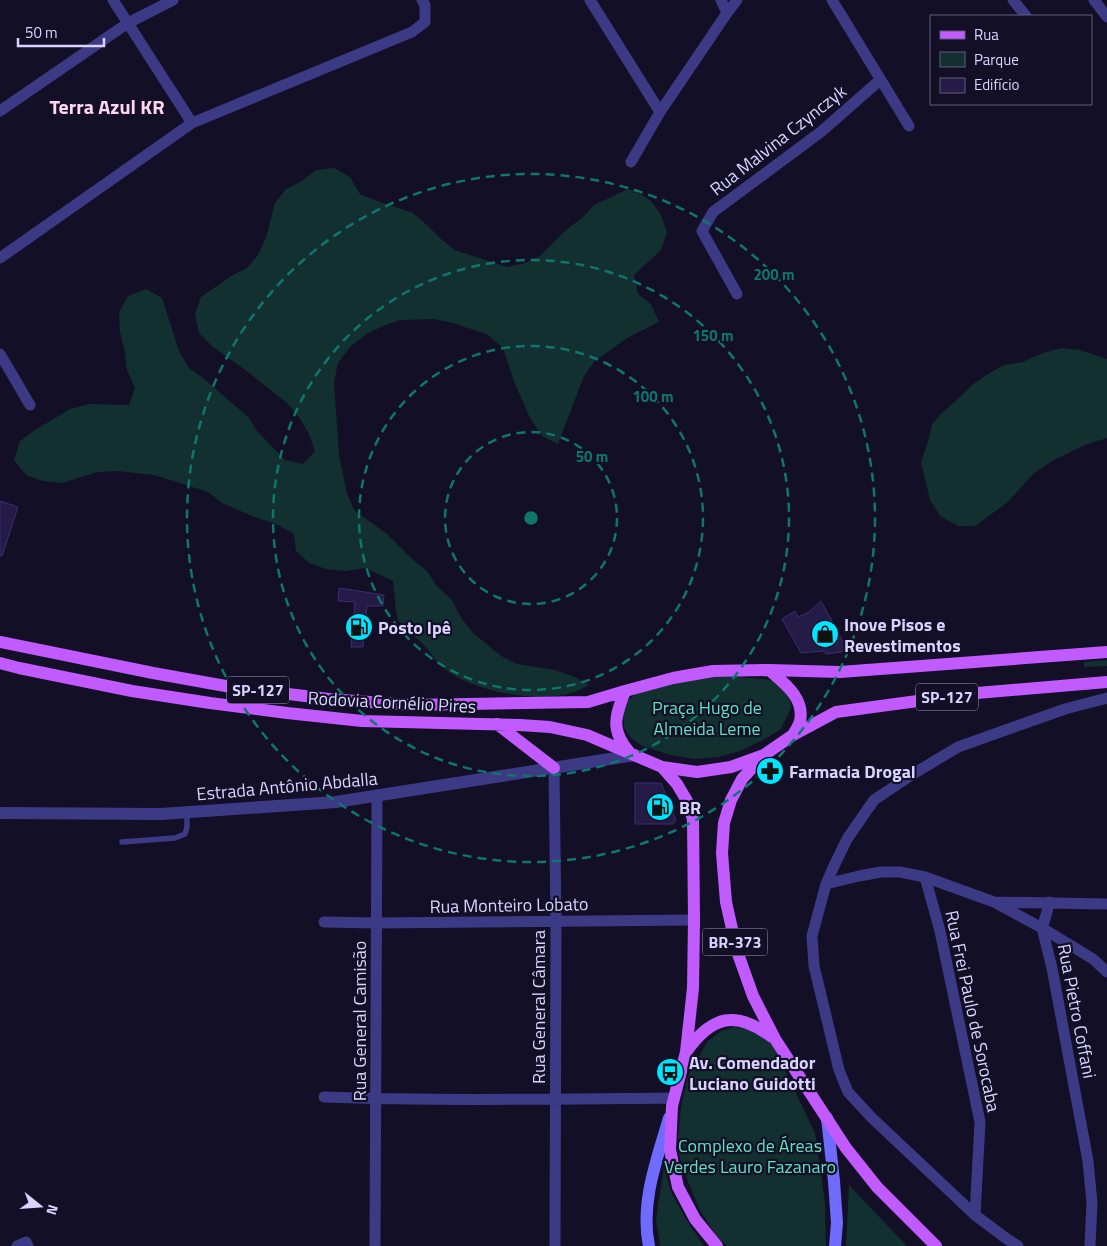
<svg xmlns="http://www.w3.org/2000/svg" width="1107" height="1246" viewBox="0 0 1107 1246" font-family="'Titillium Web',sans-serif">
<rect width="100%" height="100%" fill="#130f26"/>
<path fill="#12302f" d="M334,168L350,177L360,194L377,201L413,213L428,226L441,239L455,250L507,267L525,263L541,255L567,229L582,218L594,205L628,189L635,191L651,201L661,215L667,233L661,250L634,275L638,294L651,304L659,322L627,338L594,362L584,376L558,444L542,436L530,418L515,384L503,348L487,334L452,323L434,319L400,320L383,326L367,334L351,346L338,363L334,382L339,455L347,494L355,511L386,533L412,559L427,571L437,586L452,600L460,616L472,632L501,656L517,664L555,670L573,676L589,685C583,688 577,692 571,693C538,703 477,692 449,672C437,664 432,654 423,644C416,637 402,627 398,620C396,615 394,589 393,581L365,568L345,571L326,569L309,563L296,551L294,534L276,524L257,518L222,503L208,492L154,475L118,471L98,472L62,483L43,481L26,475L14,460L20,441L35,430L70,409L89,404L129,405L135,388L127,370L125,353L120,332L119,312L128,296L146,289L162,298L179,351L189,368L203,378L248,417L258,432L285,460L303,464L315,451L309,434L299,417L287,403L244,369L213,347L199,333L195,314L201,297L231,276L247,268L258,255L266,238L275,203L286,189L302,181L316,170Z
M1062,348L1080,350L1107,359V438L1085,445L1052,461L1034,473L1008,502L975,526H958L940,516L930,500L921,462L928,442L932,424L944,411L959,398L973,384L988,374L1004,365L1023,362L1043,353Z
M1107,660V666L1084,667V662Z
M705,677H739L773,680L789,694L791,708L786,719L780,730L763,740L740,751L718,757L694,759L671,755L642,746L631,738L624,728L623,713L627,701L639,691Z
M734,1027L751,1029L764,1036L775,1049L815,1133L825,1203L826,1246H727L717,1237L700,1210L688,1182L677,1149L681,1107L688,1076L707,1042L721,1031Z
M664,1167L672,1194L686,1219L704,1246H660L656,1219Z
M849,1185L907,1246H846Z"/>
<path fill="#241b47" stroke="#3b2d73" d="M0,501L18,507L2,556H0Z
M339,588L384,595L383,606H367L363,647H351L355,602L338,601Z
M821,601L848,651L826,654L824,651L801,653L782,619L795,611L798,617L809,612Z
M635,783H661L676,820L673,824H635Z"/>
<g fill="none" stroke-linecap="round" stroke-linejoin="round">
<path stroke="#3d3a85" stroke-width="5.5" d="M122,842L175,838L185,834L187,827V813"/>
<path stroke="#3d3a85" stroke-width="11" d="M113,0L192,123
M590,0L660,112
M721,0L727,13
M832,0L909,126
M1013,0L1026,16
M1094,0L1107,17
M0,111L128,23L173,0
M631,162L660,112L727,13L737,0
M0,258L192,123L412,32L425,22V5L422,0
M737,294L702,231L713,212L822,131L880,80
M0,354L30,405
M554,768L556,925L555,1246
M925,877L940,931L980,1122L975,1215
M826,884L859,876L881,872H900L925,877L994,902L1042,928L1093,959L1107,972
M995,902L1107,904
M1049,902L1047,912L1042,928L1052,968L1088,1161L1092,1203L1090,1246
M324,922L377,923L694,920
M324,1097C440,1101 557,1099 674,1098
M17,1246L26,1242L28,1246
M375,1246L377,796
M1018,1246L1007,1239L975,1215L871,1117L848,1092L839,1070L814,966L812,936L826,884L833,868L847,839L874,800L913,774L958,747L1065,709L1107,698"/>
<path stroke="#3d3a85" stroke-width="12" d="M0,813L161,814L336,802L635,755"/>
<path stroke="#6f6bff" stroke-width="12" d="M827,1118L834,1181L837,1223L835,1246
M649,1246C640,1203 657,1159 669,1118"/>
<path stroke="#c25bff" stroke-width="12" d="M0,642L153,673L231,687L329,699L410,705L588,702L625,691L673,678L713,671L769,670L840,672L1107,652
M0,663L19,668L132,691L210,703L287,713L362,721L520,725L550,727L587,735L662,767L697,772L731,767L764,755L793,735L836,712L977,693L1107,682
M769,670C784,683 805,698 800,721C799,726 795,731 793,735
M625,691C615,717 610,730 630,753
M497,724L554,768
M762,757L742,779L731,800L724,823L722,853L726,902L737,951L753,996L775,1039L846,1148L877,1187L936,1246
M662,767L677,784L687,801L693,819L694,920L693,988L686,1052L672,1106L670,1150L678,1187L695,1219L717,1246
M686,1052C712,1015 736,1010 772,1037"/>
</g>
<g fill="none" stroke="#0f766e" stroke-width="2.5" stroke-dasharray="9 6">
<circle cx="531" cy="518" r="86"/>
<circle cx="531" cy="518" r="172"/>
<circle cx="531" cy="518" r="258"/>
<circle cx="531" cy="518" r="344"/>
</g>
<defs>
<g id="fuel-disc" transform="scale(1.4375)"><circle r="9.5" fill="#00e5ff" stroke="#130f26"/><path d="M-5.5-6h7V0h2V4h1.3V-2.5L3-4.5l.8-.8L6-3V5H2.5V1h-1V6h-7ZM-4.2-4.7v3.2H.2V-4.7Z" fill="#111"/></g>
<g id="shop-disc" transform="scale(1.4375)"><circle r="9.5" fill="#00e5ff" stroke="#130f26"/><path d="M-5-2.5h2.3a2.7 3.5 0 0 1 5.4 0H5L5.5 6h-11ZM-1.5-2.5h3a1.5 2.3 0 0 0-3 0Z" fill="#111"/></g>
<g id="pharmacy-disc" transform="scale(1.4375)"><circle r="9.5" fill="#00e5ff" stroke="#130f26"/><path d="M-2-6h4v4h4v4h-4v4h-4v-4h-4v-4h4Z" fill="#111"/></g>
<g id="bus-disc" transform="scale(1.4375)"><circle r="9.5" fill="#00e5ff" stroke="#130f26"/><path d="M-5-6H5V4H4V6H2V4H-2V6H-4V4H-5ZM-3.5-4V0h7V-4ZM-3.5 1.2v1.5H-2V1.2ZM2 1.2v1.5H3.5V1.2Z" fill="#111"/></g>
</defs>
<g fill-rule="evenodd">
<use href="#fuel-disc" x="359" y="627"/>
<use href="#shop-disc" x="825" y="634"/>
<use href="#pharmacy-disc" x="770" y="771"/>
<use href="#fuel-disc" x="660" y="807"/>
<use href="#bus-disc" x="670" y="1072"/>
</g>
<g text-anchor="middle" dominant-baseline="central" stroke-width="4.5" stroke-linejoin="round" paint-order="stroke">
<g fill="#130f26" stroke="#9e99be" stroke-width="1">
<rect x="227" y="676.5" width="62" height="27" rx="4"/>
<rect x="916" y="683.5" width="62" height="27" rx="4"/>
<rect x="702.5" y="928.5" width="65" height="27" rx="4"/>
</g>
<g font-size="16" font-weight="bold" fill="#d9d4ff">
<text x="258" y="690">SP-127</text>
<text x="947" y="697">SP-127</text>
<text x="735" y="942">BR-373</text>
</g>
<g font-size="18" fill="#d9d4ff" stroke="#130f26">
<text transform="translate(778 140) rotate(-38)">Rua Malvina Czynczyk</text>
<text transform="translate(392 702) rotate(3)">Rodovia Cornélio Pires</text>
<text transform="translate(287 786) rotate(-5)">Estrada Antônio Abdalla</text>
<text transform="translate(509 905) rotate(-1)">Rua Monteiro Lobato</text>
<text transform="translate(538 1007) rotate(-90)">Rua General Câmara</text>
<text transform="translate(973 1011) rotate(78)">Rua Frei Paulo de Sorocaba</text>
<text transform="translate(1077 1011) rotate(79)">Rua Pietro Coffani</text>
<text transform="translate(359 1021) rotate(-90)">Rua General Camisão</text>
</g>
<g font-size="18" font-weight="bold" fill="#d9d4ff" stroke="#130f26" text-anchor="start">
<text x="844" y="624">Inove Pisos e<tspan x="844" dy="21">Revestimentos</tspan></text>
<text x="378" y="627">Posto Ipê</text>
<text x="789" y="771">Farmacia Drogal</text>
<text x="679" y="807">BR</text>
<text x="689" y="1062">Av. Comendador<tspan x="689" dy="21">Luciano Guidotti</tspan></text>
</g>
<g font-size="18" fill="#5fe0c0" stroke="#130f26">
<text x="707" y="707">Praça Hugo de<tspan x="707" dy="21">Almeida Leme</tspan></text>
<text x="750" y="1145">Complexo de Áreas<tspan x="750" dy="21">Verdes Lauro Fazanaro</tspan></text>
</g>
<g font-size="20" font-weight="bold" fill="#ffd6f0" stroke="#130f26">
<text x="107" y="106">Terra Azul KR</text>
</g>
</g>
<circle cx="531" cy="518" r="8" fill="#0f766e" stroke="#130f26" stroke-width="2.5"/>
<g font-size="15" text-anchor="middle" font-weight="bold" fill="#0f766e" stroke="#130f26" stroke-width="4.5" stroke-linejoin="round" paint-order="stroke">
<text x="774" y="280">200 m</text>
<text x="713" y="341">150 m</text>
<text x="653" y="402">100 m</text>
<text x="592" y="462">50 m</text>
</g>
<rect x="930" y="15" width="162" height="90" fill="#130f26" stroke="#625e7d"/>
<rect x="940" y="31" width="25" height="8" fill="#c25bff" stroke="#625e7d"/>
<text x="974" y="40" font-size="15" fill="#d9d4ff">Rua</text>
<rect x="940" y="52" width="25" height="15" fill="#12302f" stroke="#625e7d"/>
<text x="974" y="65" font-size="15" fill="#d9d4ff">Parque</text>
<rect x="940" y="78" width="25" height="15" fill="#241b47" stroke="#625e7d"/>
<text x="974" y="90" font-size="15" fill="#d9d4ff">Edifício</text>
<g transform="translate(40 1206) rotate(107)" stroke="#130f26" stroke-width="4" paint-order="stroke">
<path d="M0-4L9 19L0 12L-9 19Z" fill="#d9d4ff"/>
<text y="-8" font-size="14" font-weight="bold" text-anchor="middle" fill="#d9d4ff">N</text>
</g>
<path d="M18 38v8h86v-8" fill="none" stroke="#d9d4ff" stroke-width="2.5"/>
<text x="25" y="38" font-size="15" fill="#d9d4ff" stroke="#130f26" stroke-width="4" paint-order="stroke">50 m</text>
</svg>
